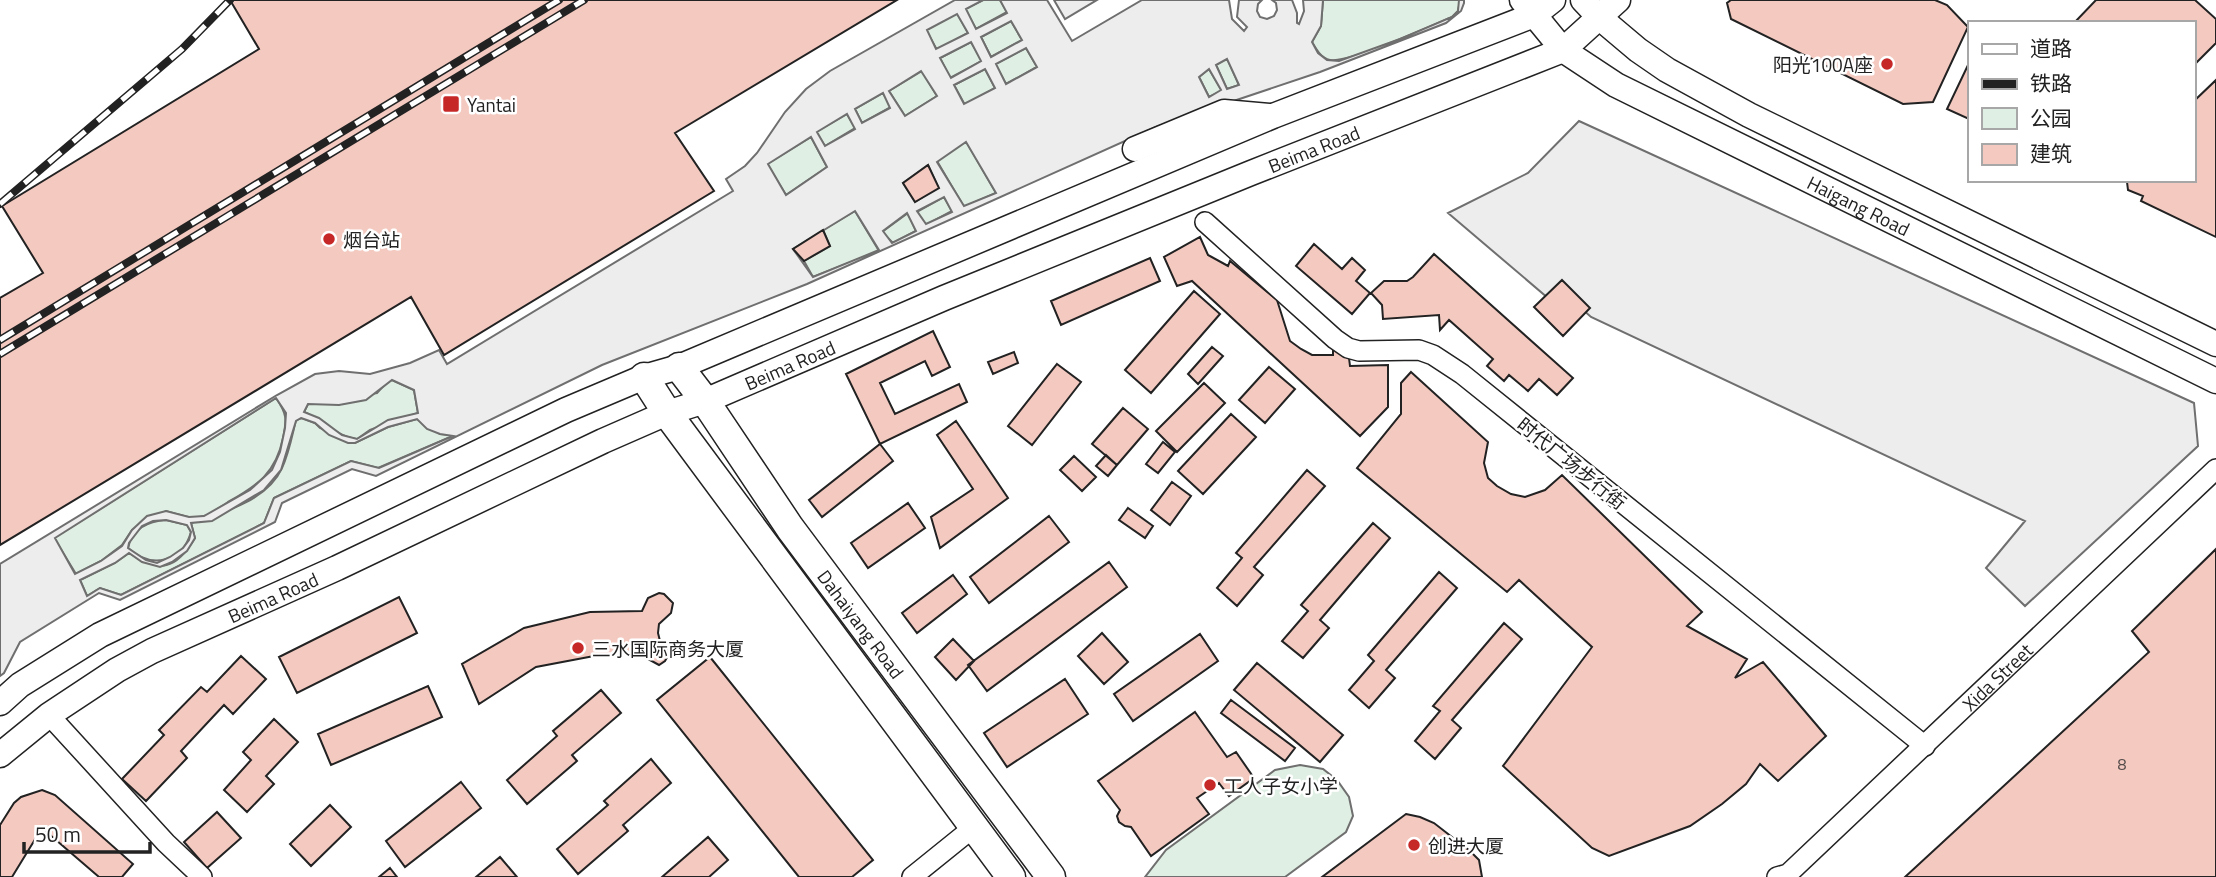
<svg xmlns="http://www.w3.org/2000/svg" width="2216" height="877" viewBox="0 0 2216 877" font-family="'Titillium Web','Noto Sans SC',sans-serif">
<rect width="100%" height="100%" fill="#fff"/>
<path fill="#e0efe3" stroke="#6f6f6f" stroke-width="2" d="M983,0H1000L1007,12L976,29L965,9Z
M1323,0H1459L1460,1L1458,11L1452,17C1431,26 1348,64 1330,60C1321,58 1316,49 1312,42L1321,26Z
M957,13L968,33L937,50L926,30Z
M1011,21L1022,40L991,57L981,37Z
M971,42L982,61L950,78L940,58Z
M1026,48L1037,67L1006,84L995,64Z
M1227,58L1239,85L1227,89L1216,65Z
M985,69L995,88L965,105L954,85Z
M1209,69L1222,91L1209,97L1199,77Z
M922,71L937,96L905,116L889,91Z
M883,93L891,107L862,123L855,109Z
M847,114L855,128L825,146L816,132Z
M811,137L827,167L786,195L767,164Z
M966,141L996,193L964,207L937,161Z
M944,197L952,211L926,225L917,212Z
M855,211L879,251L813,277L804,261L830,246L823,230Z
M908,213L916,231L893,243L882,232Z
M392,380L414,390L418,413L370,430L357,439C337,437 322,420 304,412L308,404L377,393L387,382Z
M276,398C287,414 287,419 283,438C276,473 257,486 228,502C220,507 212,514 204,516C191,520 178,514 166,511L132,530L122,545L101,561L76,574L54,538Z
M302,418L315,423L320,428L355,443L388,427L417,419L440,434L455,435L378,468L351,461L274,498L264,523L121,595L100,588L87,596L80,580L115,563L129,553C160,573 176,570 195,538L191,523C222,513 267,501 282,468C289,453 292,436 296,420Z
M166,520L187,525L191,532C182,563 151,569 128,548C132,529 148,521 166,520Z
M1300,765L1323,769L1337,780L1349,797L1353,816L1346,832L1285,877H1145L1166,850L1275,770Z"/>
<path fill="#ededed" stroke="#6f6f6f" stroke-width="2" fill-rule="evenodd" d="M955,0H983L966,9L976,29L1007,13L1000,0H1047L1072,41L1142,0H1229L1232,19L1244,31L1247,27L1237,17L1239,0H1262L1258,4L1257,11L1260,17L1267,19L1274,16L1277,10L1276,3L1272,0H1292L1297,13V23L1299,24L1304,11L1303,0H1323L1321,26L1312,42L1318,53L1327,60L1339,61L1400,39L1452,17L1458,11L1459,0H1464V3L1461,11L1446,23L1320,72L1156,127L807,284L602,365L376,476L352,469L282,503L275,522L120,600L99,593L20,642L4,673L0,676V564L277,395L315,374L339,371L370,374L410,363L439,350L447,364L733,191L726,179L745,166L757,153L785,112L806,89L830,71ZM957,14L968,33L936,49L927,30ZM1011,21L1022,40L991,57L981,37ZM971,42L981,61L951,78L940,58ZM1026,48L1037,67L1006,84L996,64ZM1227,59L1239,85L1227,89L1216,65ZM985,69L995,88L964,104L954,85ZM1209,69L1221,90L1209,97L1199,77ZM921,71L937,96L905,116L889,91ZM883,93L890,108L862,123L855,109ZM847,114L855,129L825,146L817,132ZM811,137L827,167L786,195L768,164ZM966,142L996,193L964,206L937,162ZM928,165L938,187L915,202L903,183ZM944,197L952,212L926,224L917,211ZM855,211L879,250L813,277L793,249ZM907,213L916,231L892,243L883,231ZM392,380L414,390L418,413L388,420L357,439L342,435L319,418L304,412L308,404L339,405L366,400ZM276,398L286,413L285,428L280,452L272,470L250,490L204,516L189,517L166,511L147,516L132,530L122,546L101,561L75,574L55,538ZM301,418L315,423L329,435L348,443H355L388,427L417,419L427,429L440,434L453,436L379,468L351,461L274,498L264,523L121,595L100,588L87,596L80,580L115,563L129,553L142,562L160,567L172,562L187,551L195,538L191,523L212,521L264,490L281,470L296,421ZM166,520L187,525L191,532L189,540L183,548L170,557L157,563L146,560L128,548L129,543L142,526L153,521Z
M1054,0H1097L1065,19Z
M1579,121L2194,403L2198,446L2025,606L1986,568L2025,521L1591,317L1563,292L1548,298L1448,213L1528,173Z"/>
<path fill="#f3c9c0" stroke="#222" stroke-width="2" d="M230,0H897L675,133L714,191L444,355L411,297L0,545V298L43,273L2,206L259,49Z
M1731,0H1935L1947,5L1968,27L1933,102L1903,104L1731,19L1727,3Z
M2096,0H2195L2216,19V43L2193,66V23H2074Z
M1969,63V119L1947,109Z
M2216,80V237L2141,201L2143,196L2128,190L2127,182L2128,180H2193V102Z
M928,165L939,188L915,202L903,183Z
M823,230L830,246L804,261L793,249Z
M1200,237L1208,255L1228,266L1230,261L1277,300L1290,341L1301,349L1312,355H1333V348L1348,350L1350,366L1388,365V407L1360,436L1192,281L1177,286L1164,257Z
M1314,244L1342,269L1352,258L1365,270L1356,281L1370,293L1352,314L1296,266Z
M1434,254L1573,378L1557,395L1539,379L1528,391L1509,375L1504,381L1487,366L1493,359L1449,320L1440,330L1439,315L1383,319L1382,305L1371,293L1384,281H1407L1413,277Z
M1150,258L1160,281L1061,325L1051,301Z
M1562,280L1590,308L1563,336L1534,307Z
M1194,291L1220,314L1151,393L1125,370Z
M933,331L950,367L932,376L925,361L880,383L895,414L959,384L967,402L880,444L846,374Z
M1212,347L1223,356L1198,384L1188,374Z
M1014,352L1018,363L993,374L988,362Z
M1057,364L1081,382L1032,445L1008,426Z
M1269,367L1295,389L1265,423L1239,400Z
M1411,372L1488,442L1484,463L1488,478L1497,486L1511,494L1525,497L1545,490L1562,475L1702,612L1687,626L1747,659L1735,678L1763,662L1826,736L1778,781L1760,764L1746,784L1722,804L1690,826L1609,856L1592,848L1503,766L1592,647L1519,580L1507,592L1357,468L1401,414V383Z
M1204,383L1225,403L1177,452L1156,431Z
M1123,408L1148,429L1117,465L1092,444Z
M1231,414L1256,437L1203,494L1178,471Z
M956,421L1008,498L940,548L931,517L973,489L937,435Z
M1163,442L1175,452L1158,473L1146,464Z
M880,444L893,461L822,517L809,500Z
M1106,455L1117,465L1108,476L1096,466Z
M1074,456L1096,477L1082,491L1060,470Z
M1307,470L1325,486L1254,567L1263,575L1237,606L1217,588L1242,558L1236,553Z
M1172,482L1191,496L1170,525L1151,510Z
M908,503L925,528L868,568L851,543Z
M1128,508L1153,526L1145,538L1119,520Z
M1049,516L1069,542L989,603L970,577Z
M1373,523L1390,538L1320,620L1329,628L1303,658L1282,641L1308,611L1301,605Z
M2216,549V877H1905L2149,652L2132,631Z
M1109,562L1127,587L987,691L968,665Z
M1439,572L1457,588L1386,670L1395,678L1369,708L1349,690L1374,661L1368,655Z
M953,575L967,594L917,633L902,613Z
M659,593L664,594L673,603L671,613L659,624L658,633L660,641L666,646L669,654L665,661L659,665L648,659L645,651L594,656L536,667L479,704L462,664L524,628L590,612L642,611L648,598Z
M399,597L417,633L297,693L279,657Z
M1504,623L1522,639L1452,720L1461,728L1435,759L1415,741L1440,711L1433,706Z
M1102,633L1128,662L1104,684L1078,656Z
M1200,634L1218,661L1133,721L1114,694Z
M953,639L974,661L956,680L935,657Z
M241,656L266,679L233,714L224,705L181,751L187,758L146,801L122,779L164,735L159,730L201,687L207,692Z
M710,657L873,860L852,877H799L657,700Z
M1257,663L1343,735L1320,762L1234,690Z
M1065,679L1088,714L1007,767L984,733Z
M428,686L442,717L331,765L318,734Z
M601,690L621,713L572,755L577,761L527,804L507,780L557,736L553,731Z
M1231,700L1295,748L1285,761L1221,713Z
M1195,712L1227,757L1236,752L1254,778L1229,796L1219,783L1197,798L1209,814L1151,856L1131,827L1125,826L1119,822L1117,816L1120,810L1098,781Z
M274,719L298,742L266,776L274,784L247,812L224,790L251,760L243,752Z
M651,759L671,783L623,825L628,831L578,874L557,849L608,805L604,801Z
M461,782L481,808L405,867L386,841Z
M42,790L55,795L133,864L122,877H99L42,828L12,877H0V825L14,803L21,797Z
M330,805L351,827L311,866L290,844Z
M217,812L241,838L207,868L184,842Z
M1406,814L1420,817L1434,823L1470,851L1479,860L1482,877H1322Z
M708,837L728,860L709,877H662Z
M500,857L517,877H476Z
M390,868L397,877H379Z"/>
<g fill="none" stroke-linecap="round" stroke-linejoin="round">
<g stroke="#222" stroke-width="22">
<g id="minor">
<path d="M1205,222L1335,339L1348,348L1359,351L1419,350L1433,355L1462,374L1925,746"/>
<path d="M49,715L166,843L202,877"/>
<path d="M912,877L974,827"/>
<path id="s1" d="M1777,877L1788,874L2216,469"/>
</g>
</g>
<g stroke="#222" stroke-width="27">
<g id="major">
<path id="s2" d="M1522,0L1563,50L1616,85L2216,381"/>
<path d="M1583,0L1600,18L1638,50L1667,70L1749,115L2216,344"/>
<path d="M1135,149L1224,112L1269,116"/>
<path d="M0,703L20,685L100,635L566,410L644,377L679,367L1273,116L1534,15L1553,0"/>
<path id="s3" d="M0,755L49,715L117,670L152,651L337,568L603,441L667,413L705,401L944,298L1251,173L1563,50L1618,0"/>
</g>
</g>
<g stroke="#222" stroke-width="31">
<g id="highway">
<path id="s4" d="M679,367L705,401L790,528L1051,877"/>
<path d="M644,377L667,413L1011,877"/>
</g>
</g>
<use href="#minor" stroke="#fff" stroke-width="19"/>
<use href="#major" stroke="#fff" stroke-width="24"/>
<use href="#highway" stroke="#fff" stroke-width="28"/>
<g stroke="#222" stroke-width="8">
<path id="rail" d="M0,204L182,49L230,0
M0,340L559,0
M0,354L584,0"/>
</g>
<use href="#rail" stroke="#fff" stroke-width="5" stroke-dasharray="16" stroke-linecap="butt"/>
</g>
<g fill="#c62828" stroke="#fff" stroke-width="2.5">
<circle cx="1887" cy="64" r="7"/>
<rect x="442" y="95" width="18" height="18" rx="3.5"/>
<circle cx="329" cy="239" r="7"/>
<circle cx="578" cy="648" r="7"/>
<circle cx="1210" cy="785" r="7"/>
<circle cx="1414" cy="845" r="7"/>
</g>
<g text-anchor="middle" dominant-baseline="central" stroke-width="5" stroke-linejoin="round" paint-order="stroke">
<g font-size="16" fill="#564c4a">
<text x="2122" y="764">8</text>
</g>
<g font-size="19" fill="#222" stroke="#fff" text-anchor="start">
<text x="1873" y="64" text-anchor="end">阳光100A座</text>
<text x="467" y="104">Yantai</text>
<text x="343" y="239">烟台站</text>
<text x="592" y="648">三水国际商务大厦</text>
<text x="1224" y="785">工人子女小学</text>
<text x="1428" y="845">创进大厦</text>
</g>
<g font-size="19" fill="#222" stroke="#fff">
<text stroke="none"><textPath href="#s3" startOffset="1451">Beima Road</textPath></text>
<text stroke="none"><textPath href="#s2" startOffset="399">Haigang Road</textPath></text>
<text stroke="none"><textPath href="#s3" startOffset="884">Beima Road</textPath></text>
<text transform="translate(1572 463) rotate(39)">时代广场步行街</text>
<text stroke="none"><textPath href="#s3" startOffset="317">Beima Road</textPath></text>
<text stroke="none"><textPath href="#s4" startOffset="315">Dahaiyang Road</textPath></text>
<text stroke="none"><textPath href="#s1" startOffset="299">Xida Street</textPath></text>
</g>
</g>
<rect x="1968" y="21" width="228" height="161" fill="#ffffff" stroke="#a7a7a7" stroke-width="2"/>
<rect x="1982" y="44" width="35" height="10" fill="#ffffff" stroke="#a7a7a7" stroke-width="2"/>
<text x="2030" y="56" font-size="21" fill="#222222">道路</text>
<rect x="1982" y="79" width="35" height="10" fill="#222222" stroke="#a7a7a7" stroke-width="2"/>
<text x="2030" y="91" font-size="21" fill="#222222">铁路</text>
<rect x="1982" y="108" width="35" height="21" fill="#e0efe3" stroke="#a7a7a7" stroke-width="2"/>
<text x="2030" y="126" font-size="21" fill="#222222">公园</text>
<rect x="1982" y="144" width="35" height="21" fill="#f3c9c0" stroke="#a7a7a7" stroke-width="2"/>
<text x="2030" y="161" font-size="21" fill="#222222">建筑</text>
<path d="M24 842v10h126v-10" fill="none" stroke="#222222" stroke-width="3.5"/>
<text x="35" y="842" font-size="21" fill="#222222" stroke="#ffffff" stroke-width="5" paint-order="stroke">50 m</text>
</svg>
